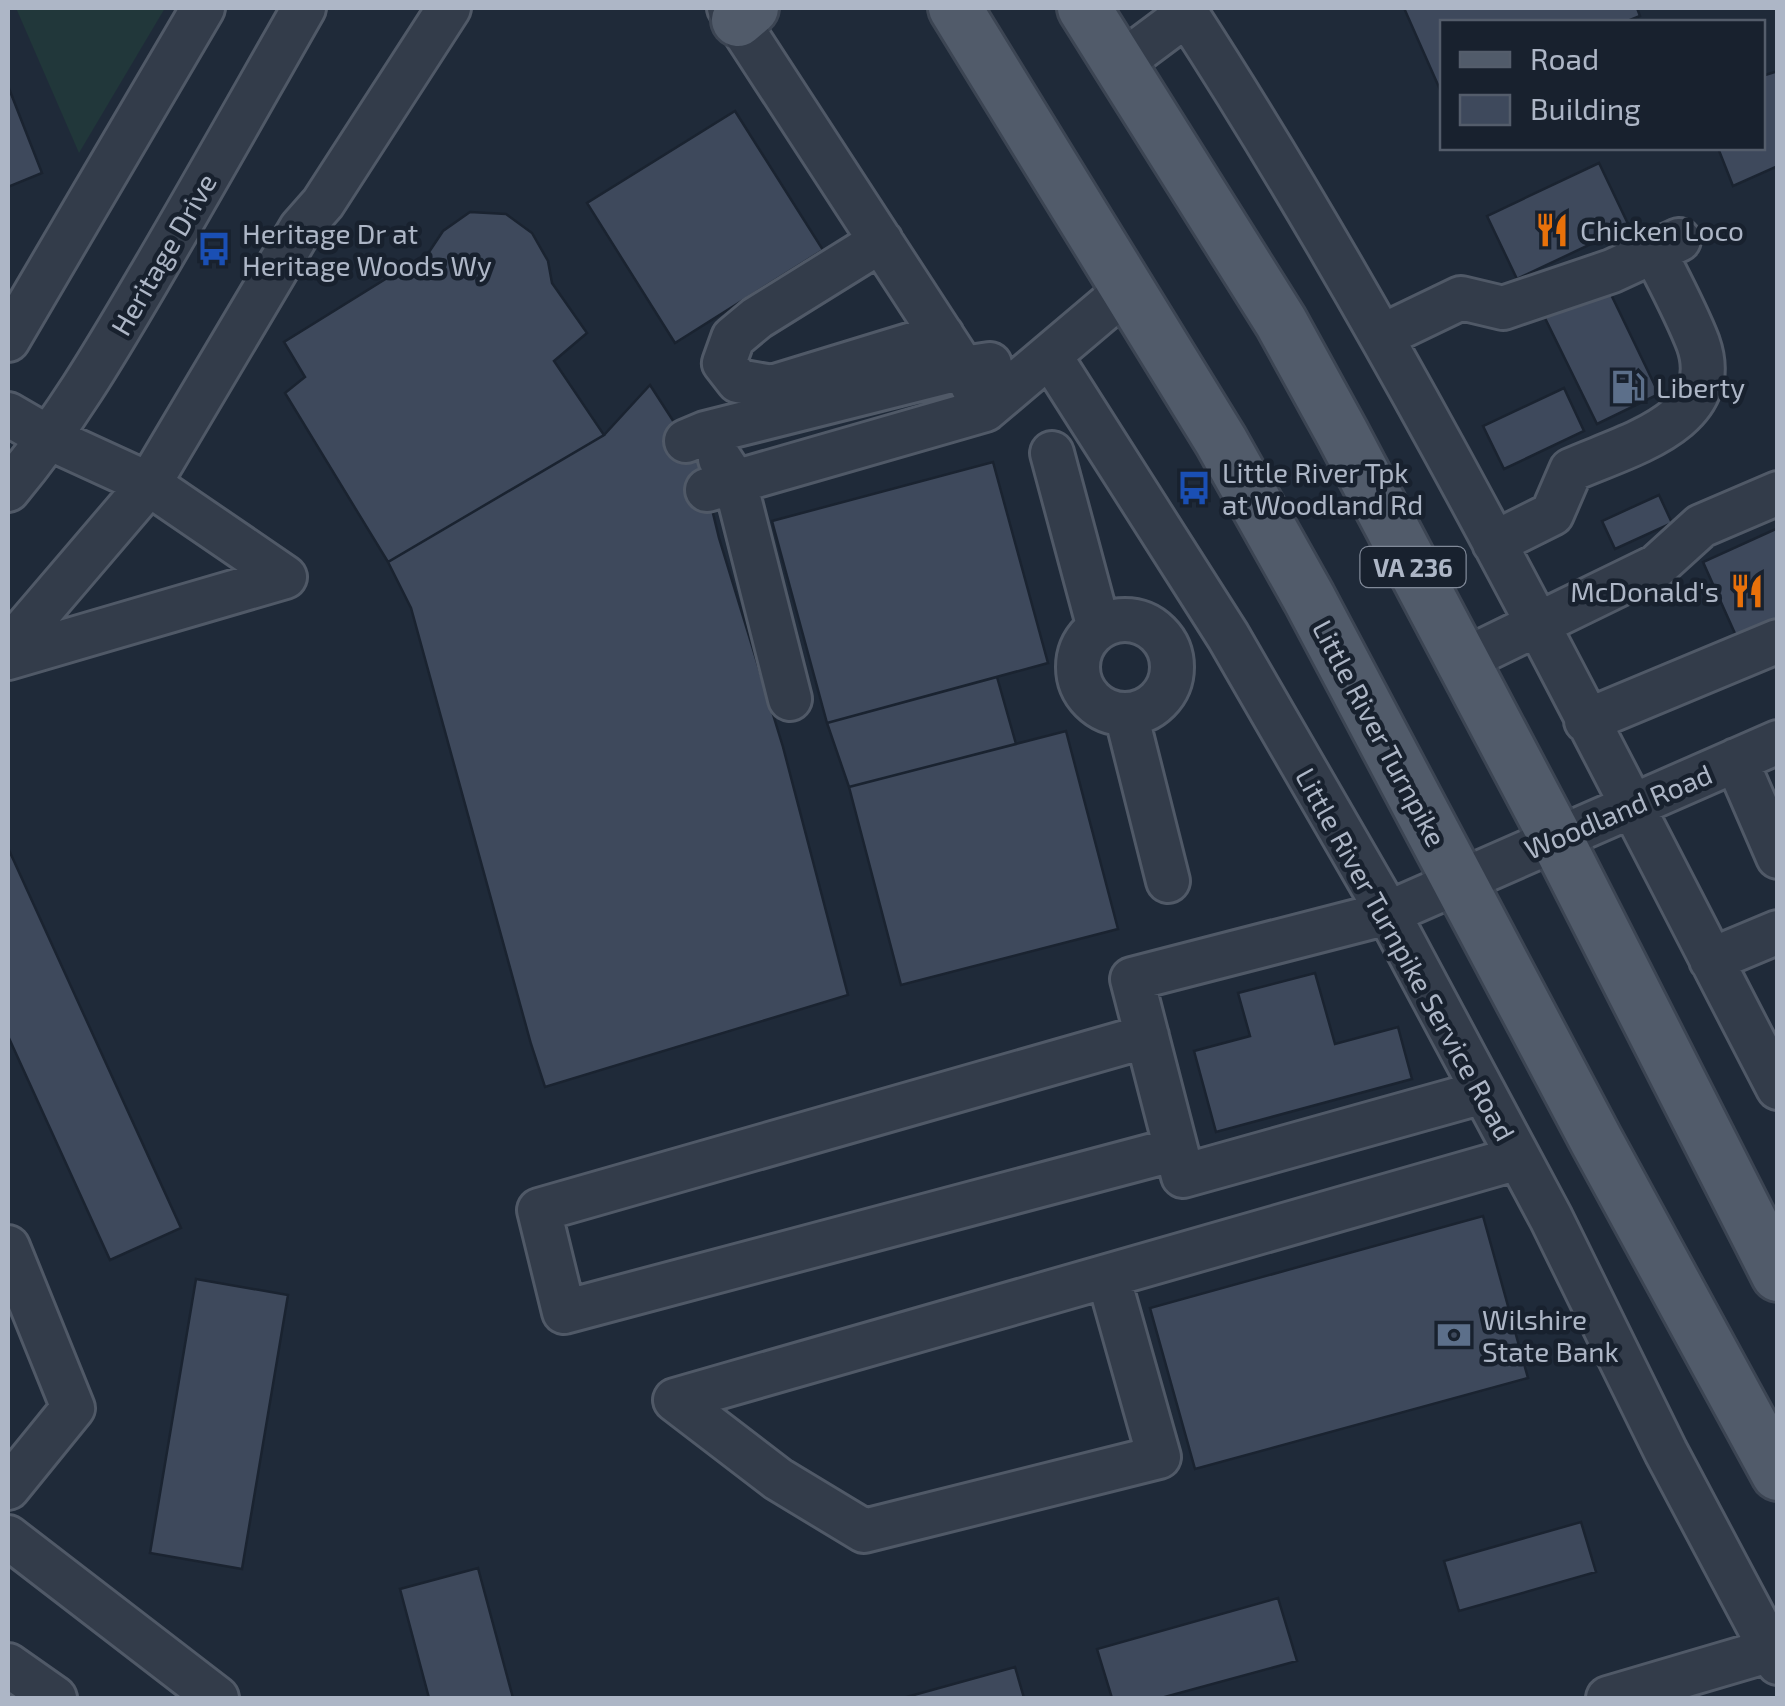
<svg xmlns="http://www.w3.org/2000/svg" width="1785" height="1706" viewBox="0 0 1785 1706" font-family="'Exo 2',sans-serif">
<rect width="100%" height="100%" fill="#1f2a39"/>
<path fill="#21373a" d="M16,8H165L79,153Z"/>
<path fill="#3e495c" stroke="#1a2330" stroke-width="2.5" d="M1404,8H1637L1640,16L1625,22H1442V94Z
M1778,71V166L1733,186L1718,148H1762V76Z
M8,86L42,173L8,187Z
M735,111L823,250L675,343L587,203Z
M1599,163L1629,226L1517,279L1487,216Z
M470,212L506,214L532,233L548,261L552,283L587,333L554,361L604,435L388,562L285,393L305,377L284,342L429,252L443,231Z
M1605,282L1659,394L1597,424L1542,312Z
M650,385L701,464L719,538L783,747L848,995L545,1087L531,1044L411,608L388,562L604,435Z
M1564,388L1584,431L1504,469L1483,426Z
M993,462L1048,663L827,723L772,521Z
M1659,495L1672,523L1615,549L1602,521Z
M1778,528V619L1737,638L1703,562Z
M997,677L1016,744L849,787L827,723Z
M1066,731L1118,929L901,985L849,787Z
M8,848L181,1228L110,1260L8,1036Z
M1315,973L1335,1044L1398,1027L1412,1079L1216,1132L1194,1051L1250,1036L1238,993Z
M1483,1216L1528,1378L1195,1469L1150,1308Z
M196,1279L288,1295L242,1569L150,1553Z
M1581,1522L1596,1572L1459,1611L1444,1561Z
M478,1568L513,1698H429L400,1589Z
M1278,1598L1297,1661L1161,1698H1112L1097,1649Z
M1015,1667L1024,1698H903Z"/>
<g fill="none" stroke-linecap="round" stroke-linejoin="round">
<g stroke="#505967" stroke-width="48">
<path id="minor" d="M729,8L963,368L985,410
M1183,8C1407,353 1588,723 1778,1088
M1120,64L1187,14
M881,241L757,318L733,338L724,363L738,381L772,387L942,335
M1382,336L1461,298L1503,308L1612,271L1679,240
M8,340L203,8
M1050,356L1228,636L1388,913L1551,1218L1666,1452L1778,1663
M8,414L51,439L149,484L301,228L323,203L449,8
M686,441L705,433L963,368L990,364
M1052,453L1099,628
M720,459L735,482L790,699
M8,490C64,423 104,355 148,280C201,190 252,99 304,8
M707,490L985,410L1129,288
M1494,543L1552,514L1571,470C1624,446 1726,422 1698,343C1686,312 1669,281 1654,251
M1078 667a47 47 0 1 1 94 0a47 47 0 1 1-94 0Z
M8,649L149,484L285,577L8,658
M1462,661L1657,566L1701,526L1778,493
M1126,714L1168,881
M1586,721L1778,641
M1736,760L1778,857
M1711,960L1778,932
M1147,1036L539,1210L564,1312L1176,1149
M1483,1092L1183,1176L1132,979L1388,913L1778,742
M8,1247L73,1408L8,1488
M1108,1276L1159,1457L864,1531L778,1479L675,1400L1518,1158
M8,1537L217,1698
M8,1665L55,1698
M1608,1698L1771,1650"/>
</g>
<g stroke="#3c4553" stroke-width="58">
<path id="major" d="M955,8L1221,441L1309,598L1596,1140L1778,1474
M1084,8L1281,322L1342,433L1556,838L1778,1275
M738,20L752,8"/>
</g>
<use href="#minor" stroke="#333c4a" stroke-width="42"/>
<use href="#major" stroke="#515b6a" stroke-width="52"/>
</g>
<defs>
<g id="restaurant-bare" transform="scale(2.7)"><path d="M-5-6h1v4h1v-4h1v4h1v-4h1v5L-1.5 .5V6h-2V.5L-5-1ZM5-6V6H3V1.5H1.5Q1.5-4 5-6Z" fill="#e8710a" stroke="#18212e" stroke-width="2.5" paint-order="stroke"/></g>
<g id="bus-bare" transform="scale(2.7)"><path d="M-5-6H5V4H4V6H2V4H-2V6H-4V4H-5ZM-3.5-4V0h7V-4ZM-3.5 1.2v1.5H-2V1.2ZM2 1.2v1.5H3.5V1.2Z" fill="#1a4fb4" stroke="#18212e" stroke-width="2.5" paint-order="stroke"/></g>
<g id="fuel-bare" transform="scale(2.7)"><path d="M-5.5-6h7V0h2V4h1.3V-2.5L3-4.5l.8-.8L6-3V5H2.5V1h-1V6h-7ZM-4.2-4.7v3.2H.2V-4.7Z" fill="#5c6f8a" stroke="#18212e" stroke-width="2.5" paint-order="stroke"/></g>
<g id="bank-bare" transform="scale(2.7)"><path d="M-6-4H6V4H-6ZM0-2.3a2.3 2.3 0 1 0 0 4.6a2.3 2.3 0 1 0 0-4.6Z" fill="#5c6f8a" stroke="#18212e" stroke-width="2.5" paint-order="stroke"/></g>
</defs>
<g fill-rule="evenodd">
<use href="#restaurant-bare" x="1552" y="230"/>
<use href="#bus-bare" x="214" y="249"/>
<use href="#fuel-bare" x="1628" y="387"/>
<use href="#bus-bare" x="1194" y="488"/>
<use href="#restaurant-bare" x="1747" y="591"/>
<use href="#bank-bare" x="1454" y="1335"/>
</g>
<g text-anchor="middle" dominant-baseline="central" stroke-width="9" stroke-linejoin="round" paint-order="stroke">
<rect fill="#18212e" stroke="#808998" stroke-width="2.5" x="1360.5" y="547" width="105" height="40" rx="8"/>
<g font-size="25" font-weight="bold" fill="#adb6c6">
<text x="1413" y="567">VA 236</text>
</g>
<g font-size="28" fill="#adb6c6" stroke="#18212e" text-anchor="start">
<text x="1580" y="230">Chicken Loco</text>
<text x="242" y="233">Heritage Dr at<tspan x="242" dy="32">Heritage Woods Wy</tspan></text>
<text x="1656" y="387">Liberty</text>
<text x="1222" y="472">Little River Tpk<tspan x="1222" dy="32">at Woodland Rd</tspan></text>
<text x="1719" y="591" text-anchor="end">McDonald's</text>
<text x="1482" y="1319">Wilshire<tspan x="1482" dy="32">State Bank</tspan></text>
</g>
<g font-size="28" fill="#adb6c6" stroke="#18212e">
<text transform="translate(163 254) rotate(-60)">Heritage Drive</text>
<text transform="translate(1380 733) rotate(62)">Little River Turnpike</text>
<text transform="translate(1618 811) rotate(-23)">Woodland Road</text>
<text transform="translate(1406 954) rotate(61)">Little River Turnpike Service Road</text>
</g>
</g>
<rect width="1785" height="1706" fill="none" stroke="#adb6c6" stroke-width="20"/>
<rect x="1440" y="20" width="325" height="130" fill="#18212e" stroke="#545d6b" stroke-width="2.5"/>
<rect x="1460" y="52" width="50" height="15" fill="#515b6a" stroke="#545d6b" stroke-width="2.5"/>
<text x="1530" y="70" font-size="30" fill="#adb6c6">Road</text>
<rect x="1460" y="95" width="50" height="30" fill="#3e495c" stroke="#545d6b" stroke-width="2.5"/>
<text x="1530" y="120" font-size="30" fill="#adb6c6">Building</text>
</svg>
